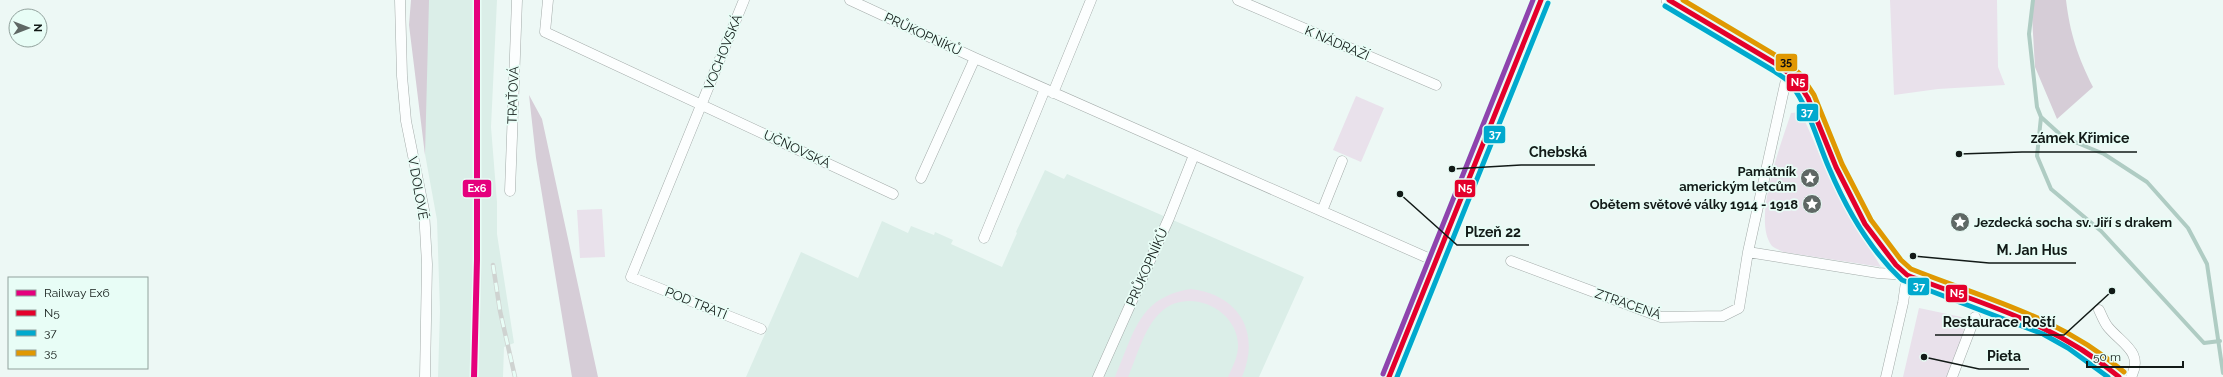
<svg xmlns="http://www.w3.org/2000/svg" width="2223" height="377" viewBox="0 0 2223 377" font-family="Raleway,sans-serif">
<rect width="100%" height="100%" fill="#edf8f5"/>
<path fill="#dbeee8" d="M420,0H497L491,127L497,202V234L514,343L504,347L503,377H438L440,311L437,220L425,154Z
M1045,170L1064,179L1067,174L1304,277L1259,377H746L801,252L858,278L882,221L908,233L911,226L934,235L935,232L953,240L951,244L1002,267L1017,233L1016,232Z"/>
<path fill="#e9e1eb" d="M1890,0H1997L1998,67L2005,85L1938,89L1894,95Z
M1356,96L1384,108L1361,162L1333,150Z
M1801,112L1836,192L1881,267L1783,252C1780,250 1774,248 1772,246C1751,220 1782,142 1791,113Z
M602,209L605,257L580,258L577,210Z
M1191,289C1239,295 1261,332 1242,377H1228C1232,368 1237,359 1238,348C1240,310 1189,286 1161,312C1144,327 1137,357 1128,377H1115C1134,334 1138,297 1191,289Z
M1919,308L1971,319L1948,377H1903Z"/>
<path fill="#d6cdd7" d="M411,0H429L425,155L409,25Z
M2031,0H2066C2070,34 2078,57 2093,87L2057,119L2035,67Z
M529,95L542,119L598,377H572L536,158Z"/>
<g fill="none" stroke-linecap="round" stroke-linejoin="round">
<path stroke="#afccc3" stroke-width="4" d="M2033,0L2029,34L2037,107L2041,117L2063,137L2104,154L2147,182L2188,228L2207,264L2223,373
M2041,117L2037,156L2051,189L2101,231L2204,343L2220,341"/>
<g stroke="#a3aba9" stroke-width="11">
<path id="street" d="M400,0L402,76L406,121L424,210L427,264L425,377
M548,0L545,32L893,194
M744,0L631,277L761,329
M850,0L975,58L1437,262
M1238,0L1436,85
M1053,93L1091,0
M921,178L975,58
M510,191L517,0
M1322,211L1342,161
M984,238L1045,89
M1748,252L1878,273L1907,275L1903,303L1886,377
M1511,261L1661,317L1723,316L1739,308L1748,252L1788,71
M2099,310C2102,316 2104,322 2108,327C2122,344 2144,352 2131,377
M1098,377L1169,218L1194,155
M1952,377L1975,317"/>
</g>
<g stroke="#a3aba9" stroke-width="16">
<path id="secondary" d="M1669,0L1778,65L1795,78L1808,98L1836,167L1865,224L1896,265L1907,275C1978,305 2062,321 2119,377
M1389,377L1437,262L1541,0"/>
</g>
<use href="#street" stroke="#fcfefe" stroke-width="10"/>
<use href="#secondary" stroke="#fcfefe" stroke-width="15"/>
<g stroke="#cfd3d1" stroke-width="4.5">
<path id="rail" d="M493,265L500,311L515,377"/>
</g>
<use href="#rail" stroke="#e8fdf6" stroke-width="3" stroke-dasharray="9" stroke-linecap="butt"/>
<g stroke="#e8fdf6" stroke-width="8">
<path id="bus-1" d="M1669,0L1778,65L1795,78L1808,98L1836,167L1865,224L1896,265L1907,275C1984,305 2054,322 2119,377
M1389,377L1541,0"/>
</g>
<g stroke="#e8fdf6" stroke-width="8">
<path id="bus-2" d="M1665,6L1774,71C1779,75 1787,79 1791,84C1809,108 1817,140 1829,168C1846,208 1870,250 1902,280L2043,334L2068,348L2108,377
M1397,377L1548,3"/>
</g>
<g stroke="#e8fdf6" stroke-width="8">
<path id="bus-3" d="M1683,0L1782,59L1800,74L1814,95L1842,164L1871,220L1901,260L1911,269C1989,300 2058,316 2124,372"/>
</g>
<g stroke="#e8fdf6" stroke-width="8">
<path id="bus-4" d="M1383,374L1533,0"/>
</g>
<use href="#bus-1" stroke="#e4002b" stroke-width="5"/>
<use href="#bus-2" stroke="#00a9ce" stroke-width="5"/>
<use href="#bus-3" stroke="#e09802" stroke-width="5"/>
<use href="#bus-4" stroke="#8e44ad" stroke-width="5"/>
<g stroke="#e8fdf6" stroke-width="9">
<path id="rail-1" d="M474,377L477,260V0"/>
</g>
<use href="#rail-1" stroke="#e5007d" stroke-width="6"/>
</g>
<defs>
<g id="sight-disc" transform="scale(1)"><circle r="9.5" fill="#5f6865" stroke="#e8fdf6"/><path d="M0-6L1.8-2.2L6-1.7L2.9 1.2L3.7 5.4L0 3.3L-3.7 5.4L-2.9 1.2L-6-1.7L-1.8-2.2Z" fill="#fff"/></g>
</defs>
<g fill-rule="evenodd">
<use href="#sight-disc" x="1810" y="178"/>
<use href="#sight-disc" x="1812" y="204"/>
<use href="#sight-disc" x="1960" y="222"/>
</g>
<g text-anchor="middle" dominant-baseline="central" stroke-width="3.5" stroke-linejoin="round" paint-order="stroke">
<g font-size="13" fill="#121a17" stroke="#e8fdf6">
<text transform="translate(923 34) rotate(25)">PRŮKOPNÍKŮ</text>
<text transform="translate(1337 43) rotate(23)">K NÁDRAŽÍ</text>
<text transform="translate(723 52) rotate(-68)">VOCHOVSKÁ</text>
<text transform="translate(513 95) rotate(-88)">TRAŤOVÁ</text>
<text transform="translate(797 149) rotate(25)">UČŇOVSKÁ</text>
<text transform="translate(418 188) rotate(80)">V DOLOVĚ</text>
<text transform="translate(1147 267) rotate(-66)">PRŮKOPNÍKŮ</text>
<text transform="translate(696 303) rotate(22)">POD TRATÍ</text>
<text transform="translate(1628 304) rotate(19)">ZTRACENÁ</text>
</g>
<g font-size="13" font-weight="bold" fill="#121a17" stroke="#e8fdf6" text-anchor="end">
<text x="1796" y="171">Památník<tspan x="1796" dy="15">americkým letcům</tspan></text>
<text x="1798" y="204">Obětem světové války 1914 - 1918</text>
<text x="1974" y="222" text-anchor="start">Jezdecká socha sv. Jiří s drakem</text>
</g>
</g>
<path fill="none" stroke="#121a17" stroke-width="1.5" d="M1959 154L2022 152H2137M1452 169L1521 165H1595M1400 194L1457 245H1529M1913 256L1989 263H2076M2112 291L2064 335H1935M1924 357L1979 369H2029"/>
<g fill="#121a17" stroke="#e8fdf6" stroke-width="1.5">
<circle cx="1959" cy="154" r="4"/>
<circle cx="1452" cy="169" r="4"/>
<circle cx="1400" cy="194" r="4"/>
<circle cx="1913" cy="256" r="4"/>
<circle cx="2112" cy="291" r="4"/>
<circle cx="1924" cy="357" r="4"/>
</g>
<g font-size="14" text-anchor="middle" font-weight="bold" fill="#121a17" stroke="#e8fdf6" stroke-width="3.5" stroke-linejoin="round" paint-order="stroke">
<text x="2080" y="143">zámek Křimice</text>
<text x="1558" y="157">Chebská</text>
<text x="1493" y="237">Plzeň 22</text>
<text x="2032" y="255">M. Jan Hus</text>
<text x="1999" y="327">Restaurace Roští</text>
<text x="2004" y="361">Pieta</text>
</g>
<g stroke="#e8fdf6" stroke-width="1.5">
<rect x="1775" y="53" width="23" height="19" rx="4" fill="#e09802"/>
<rect x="1786" y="73" width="23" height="19" rx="4" fill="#e4002b"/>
<rect x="1796" y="103" width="23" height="19" rx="4" fill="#00a9ce"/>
<rect x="1483" y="125" width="23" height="19" rx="4" fill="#00a9ce"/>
<rect x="1454" y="179" width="22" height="19" rx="4" fill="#e4002b"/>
<rect x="462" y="179" width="30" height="19" rx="4" fill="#e5007d"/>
<rect x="1907" y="277" width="23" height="19" rx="4" fill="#00a9ce"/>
<rect x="1945" y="284" width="23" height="19" rx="4" fill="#e4002b"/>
</g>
<g font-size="11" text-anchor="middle" font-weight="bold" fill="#fff">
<text x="1798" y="86">N5</text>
<text x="1807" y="116">37</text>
<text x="1495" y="138">37</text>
<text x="1465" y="192">N5</text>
<text x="477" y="192">Ex6</text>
<text x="1919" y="290">37</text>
<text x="1957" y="297">N5</text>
</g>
<g font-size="11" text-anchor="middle" font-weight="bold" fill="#111">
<text x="1786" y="66">35</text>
</g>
<rect x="8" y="277" width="140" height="92" fill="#e8fdf6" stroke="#92a29d"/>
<rect x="16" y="290" width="20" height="6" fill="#e5007d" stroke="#92a29d"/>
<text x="44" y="297" font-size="12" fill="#121a17">Railway Ex6</text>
<rect x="16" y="310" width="20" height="6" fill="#e4002b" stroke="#92a29d"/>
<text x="44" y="317" font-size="12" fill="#121a17">N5</text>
<rect x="16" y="330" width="20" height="6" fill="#00a9ce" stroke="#92a29d"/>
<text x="44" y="337" font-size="12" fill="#121a17">37</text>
<rect x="16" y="350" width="20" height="6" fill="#e09802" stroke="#92a29d"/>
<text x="44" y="357" font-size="12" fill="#121a17">35</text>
<g transform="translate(28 28) rotate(90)"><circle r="19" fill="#e8fdf6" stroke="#92a29d"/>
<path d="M0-3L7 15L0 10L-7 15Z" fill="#5f6865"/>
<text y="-6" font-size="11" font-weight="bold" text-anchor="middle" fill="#121a17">N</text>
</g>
<path d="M2087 361v6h96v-6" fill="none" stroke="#121a17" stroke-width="2"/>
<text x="2093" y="361" font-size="12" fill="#121a17" stroke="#e8fdf6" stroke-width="3" paint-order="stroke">50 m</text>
</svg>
